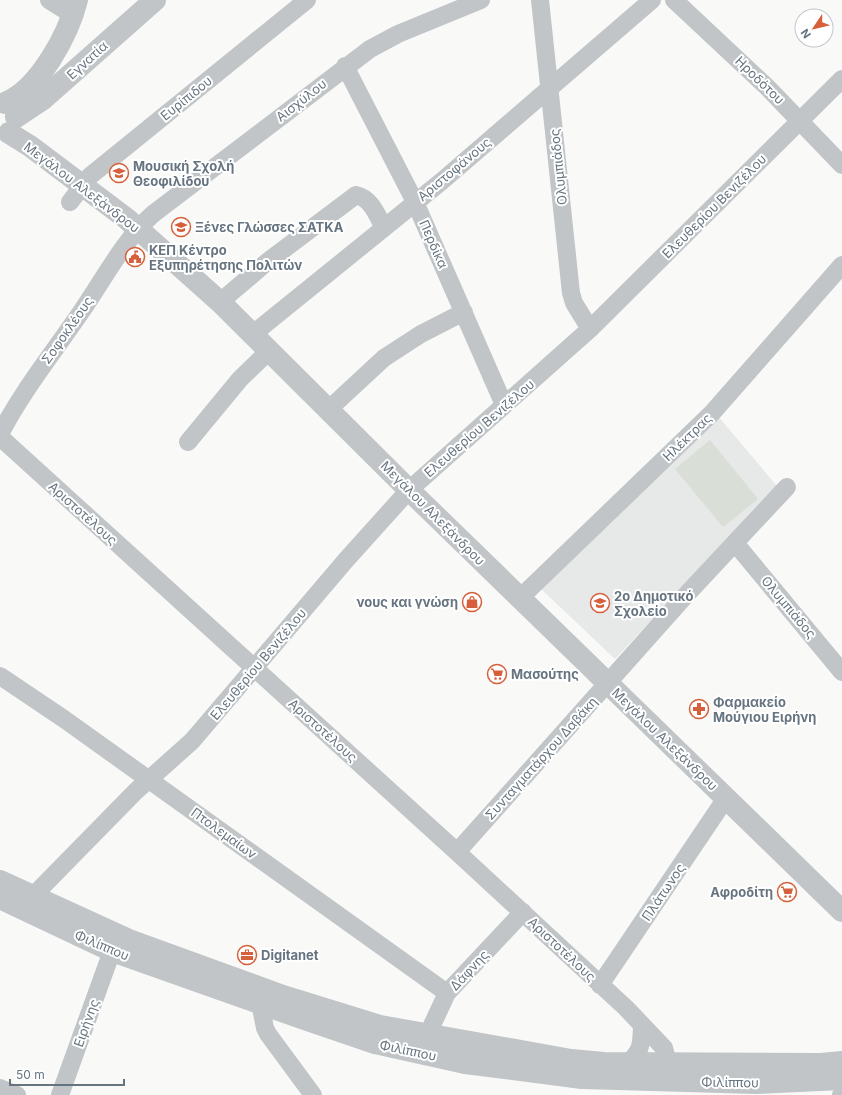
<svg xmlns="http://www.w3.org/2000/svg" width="842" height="1095" viewBox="0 0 842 1095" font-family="Inter,sans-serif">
<rect width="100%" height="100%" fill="#f9f9f7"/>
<path fill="#e7e8e8" d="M717,415L777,486L615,659L539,587Z"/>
<path fill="#d9ded7" d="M710,440L758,499L723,527L675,469Z"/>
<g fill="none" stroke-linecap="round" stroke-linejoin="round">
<path stroke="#c1c5c8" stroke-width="18" d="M49,0L73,15
M540,0L571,293L574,303L590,329
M674,0L768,88L842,165
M345,66L415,202L504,405
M70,202L90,176L307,0
M220,302L267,262L356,195C371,198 377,215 384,228
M253,334L442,181L652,0
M329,409L384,358L421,334L464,312
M0,434C23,390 53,353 81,312C104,279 123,241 153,214L370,49L398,34L481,0
M0,437L457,852L626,1008L664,1048L668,1063
M188,442L240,379L270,350
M735,543L842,672
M520,598L712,413L842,265
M0,676L64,719L447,993
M457,852L686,595L787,487
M33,896L136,791L192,741L346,560L409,490L590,329L842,79
M600,985L726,798
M260,1003L265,1028L268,1034L313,1095
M427,1036L447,993L523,912
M628,1063C642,1050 641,1045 642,1027
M0,1088L17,1095
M60,1095L112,951
M841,1095L842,1093"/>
<path stroke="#c1c5c8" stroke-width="22" d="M5,103C39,90 69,33 77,0
M16,117L43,99L155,0
M9,133L30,146L127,219L220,302L409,490L842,911
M0,881L129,940L283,996L380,1026L571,1060L604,1063L821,1064L842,1062
M0,898L112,951L307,1020L375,1043L465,1063L582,1078L757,1083L842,1079"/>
</g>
<defs>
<g id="school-ring" transform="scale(1)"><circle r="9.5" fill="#fff" stroke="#d6603b" stroke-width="1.5"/><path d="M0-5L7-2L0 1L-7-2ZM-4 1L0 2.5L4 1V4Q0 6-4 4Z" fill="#d6603b"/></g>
<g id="civic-ring" transform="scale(1)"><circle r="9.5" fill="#fff" stroke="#d6603b" stroke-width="1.5"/><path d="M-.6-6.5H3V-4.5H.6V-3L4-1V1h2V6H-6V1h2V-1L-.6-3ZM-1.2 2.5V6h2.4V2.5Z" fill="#d6603b"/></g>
<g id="shop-ring" transform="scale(1)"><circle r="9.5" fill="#fff" stroke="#d6603b" stroke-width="1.5"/><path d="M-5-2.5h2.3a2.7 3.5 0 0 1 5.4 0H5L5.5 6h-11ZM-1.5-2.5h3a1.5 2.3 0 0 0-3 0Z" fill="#d6603b"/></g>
<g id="supermarket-ring" transform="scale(1)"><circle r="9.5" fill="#fff" stroke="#d6603b" stroke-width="1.5"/><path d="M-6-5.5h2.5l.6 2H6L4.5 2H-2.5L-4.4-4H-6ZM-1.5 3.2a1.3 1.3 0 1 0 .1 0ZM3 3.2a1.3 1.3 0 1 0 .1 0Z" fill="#d6603b"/></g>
<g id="pharmacy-ring" transform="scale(1)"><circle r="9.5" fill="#fff" stroke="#d6603b" stroke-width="1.5"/><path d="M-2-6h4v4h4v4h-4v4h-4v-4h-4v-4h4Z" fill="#d6603b"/></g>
<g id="office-ring" transform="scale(1)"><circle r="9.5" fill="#fff" stroke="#d6603b" stroke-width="1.5"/><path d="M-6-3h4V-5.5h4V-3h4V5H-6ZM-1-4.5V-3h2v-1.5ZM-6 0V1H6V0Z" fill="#d6603b"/></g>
</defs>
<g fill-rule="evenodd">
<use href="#school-ring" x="119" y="173"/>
<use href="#school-ring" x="181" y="227"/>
<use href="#civic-ring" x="135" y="257"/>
<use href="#shop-ring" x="472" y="602"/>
<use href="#school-ring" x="600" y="603"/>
<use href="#supermarket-ring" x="497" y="674"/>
<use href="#pharmacy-ring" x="699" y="709"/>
<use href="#supermarket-ring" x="787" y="892"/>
<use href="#office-ring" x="247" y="955"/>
</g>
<g text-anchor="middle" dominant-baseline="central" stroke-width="4" stroke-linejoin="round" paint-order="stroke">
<g font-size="13" fill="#667480" stroke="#fff">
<text transform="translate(87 60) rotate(-42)">Εγνατία</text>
<text transform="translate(760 80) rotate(44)">Ηροδότου</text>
<text transform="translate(186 98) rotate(-39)">Ευρίπιδου</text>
<text transform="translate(301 100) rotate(-38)">Αισχύλου</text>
<text transform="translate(558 167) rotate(-96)">Ολυμπιάδος</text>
<text transform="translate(454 169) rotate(-40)">Αριστοφάνους</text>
<text transform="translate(82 187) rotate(37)">Μεγάλου Αλεξάνδρου</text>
<text transform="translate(714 206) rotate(-45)">Ελευθερίου Βενιζέλου</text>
<text transform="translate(434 244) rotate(66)">Περδίκα</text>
<text transform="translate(67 330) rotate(-55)">Σοφοκλέους</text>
<text transform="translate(479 428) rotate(-41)">Ελευθερίου Βενιζέλου</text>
<text transform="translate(687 437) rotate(-44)">Ηλέκτρας</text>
<text transform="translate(83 513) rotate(42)">Αριστοτέλους</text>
<text transform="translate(433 513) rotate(45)">Μεγάλου Αλεξάνδρου</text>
<text transform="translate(789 607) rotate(50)">Ολυμπιάδος</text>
<text transform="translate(258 664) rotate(-50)">Ελευθερίου Βενιζέλου</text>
<text transform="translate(323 730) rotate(42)">Αριστοτέλους</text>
<text transform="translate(665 739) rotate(44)">Μεγάλου Αλεξάνδρου</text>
<text transform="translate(541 758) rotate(-48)">Συνταγματάρχου Δαβάκη</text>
<text transform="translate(224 833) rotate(36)">Πτολεμαίων</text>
<text transform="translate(663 892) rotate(-56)">Πλάτωνος</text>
<text transform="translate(102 945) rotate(23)">Φιλίππου</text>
<text transform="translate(562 949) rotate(43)">Αριστοτέλους</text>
<text transform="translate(469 970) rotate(-47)">Δάφνης</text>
<text transform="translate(86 1023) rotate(-70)">Ειρήνης</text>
<text transform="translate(408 1050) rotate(12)">Φιλίππου</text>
<text transform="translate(730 1082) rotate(1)">Φιλίππου</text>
</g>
<g font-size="13" font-weight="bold" fill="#667480" stroke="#fff" text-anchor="start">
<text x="133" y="166">Μουσική Σχολή<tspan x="133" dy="15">Θεοφιλίδου</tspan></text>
<text x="195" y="227">Ξένες Γλώσσες ΣΑΤΚΑ</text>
<text x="149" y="250">ΚΕΠ Κέντρο<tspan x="149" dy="15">Εξυπηρέτησης Πολιτών</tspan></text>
<text x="614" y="596">2ο Δημοτικό<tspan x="614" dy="15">Σχολείο</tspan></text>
<text x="458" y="602" text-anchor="end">νους και γνώση</text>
<text x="511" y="674">Μασούτης</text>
<text x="713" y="702">Φαρμακείο<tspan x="713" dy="15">Μούγιου Ειρήνη</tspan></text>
<text x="773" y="892" text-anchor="end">Αφροδίτη</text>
<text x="261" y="955">Digitanet</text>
</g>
</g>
<g transform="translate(814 28) rotate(235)"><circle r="19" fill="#ffffff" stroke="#c2c7cc"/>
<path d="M0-3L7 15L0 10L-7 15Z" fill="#d6603b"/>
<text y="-6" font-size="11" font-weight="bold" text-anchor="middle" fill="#667480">N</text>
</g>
<path d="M10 1079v6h114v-6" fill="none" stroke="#667480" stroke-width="2"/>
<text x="16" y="1079" font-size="12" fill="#667480" stroke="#ffffff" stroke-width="3" paint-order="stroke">50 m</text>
</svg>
